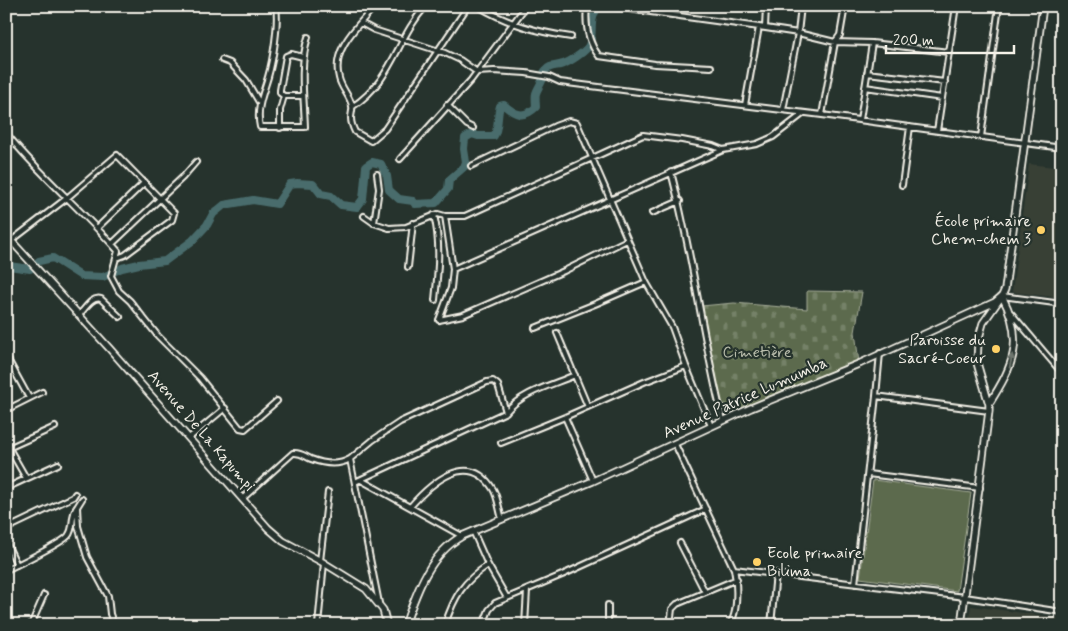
<svg xmlns="http://www.w3.org/2000/svg" width="1068" height="631" viewBox="0 0 1068 631" font-family="Mynerve,sans-serif">
<defs>
<pattern id="cemetery-stones" width="16" height="16" patternUnits="userSpaceOnUse" patternTransform="scale(1.25)"><rect width="16" height="16" fill="#5c6b4d"/><path d="M2 7V4a2 2 0 0 1 4 0v3zM10 15v-3a2 2 0 0 1 4 0v3z" fill="#748167"/></pattern>
</defs>
<rect width="100%" height="100%" fill="#26332d"/>
<filter id="ink" filterUnits="userSpaceOnUse"><feTurbulence type="fractalNoise" baseFrequency=".02" numOctaves="2"/><feDisplacementMap in="SourceGraphic" scale="10" xChannelSelector="R" yChannelSelector="G"/><feConvolveMatrix kernelMatrix="1 2 1 2 8 2 1 2 1" color-interpolation-filters="sRGB"/></filter>
<g filter="url(#ink)">
<path fill="#384036" d="M1029,164L1062,168V298L1012,292Z
M971,606L1062,618V625H968Z"/>
<path fill="url(#cemetery-stones)" stroke="#a8ae9a" d="M807,291L862,292L855,332L859,363L722,416L701,306L734,303L807,309Z"/>
<path fill="#5c6b4d" stroke="#a8ae9a" d="M873,480L971,493L957,591L860,578Z"/>
<g fill="none" stroke-linecap="round" stroke-linejoin="round">
<path stroke="#486c6c" stroke-width="8" d="M6,269L9,266L30,269L39,261L53,258L81,276L103,277L122,268L139,264L165,261L192,241L207,225L213,214L224,205L253,200L277,204L290,184L297,183L313,184L321,194L331,196L341,205L357,207L363,199L366,166L372,162L381,164L387,176L389,190L399,199L413,201L415,204L436,203L448,189L449,180L464,167L466,162L464,149L465,138L472,134L478,136H494C499,128 497,115 500,106L504,105C515,115 524,119 536,107C535,91 535,95 542,81C544,78 543,74 545,71C550,64 556,67 563,64C570,62 583,53 588,47C593,39 591,33 592,24C592,17 595,12 598,6"/>
<g stroke="#f4f1e8" stroke-width="8">
<path id="street" d="M276,6C279,23 273,60 268,77C263,94 256,109 260,127H305C304,97 299,66 308,37
M375,6C358,26 331,49 339,78C341,88 350,96 352,106C353,110 351,114 351,118C351,123 353,128 355,132L371,141L385,129L468,6
M478,6C508,24 537,32 571,37
M587,6C585,24 587,41 599,56L655,64L711,67
M607,6L759,27L798,33L835,42L872,43L949,52
M361,23L374,30L445,53L460,60L477,72L494,71L526,73L549,77L560,82L575,84L822,115L1062,148
M765,28L766,6
M222,60L230,63L246,80L259,102
M867,73L945,82
M865,87L942,98
M284,96L280,93V90L286,56L291,54L303,57
M447,105L467,125L473,128
M745,105L759,27
M352,107C395,78 395,40 426,6
M783,110L798,33L801,6
M822,115L835,42L840,35L845,6
M860,120L872,43
M280,128V110L284,96H302
M937,131L956,6
M6,133C40,175 82,210 118,251L111,276L119,291L130,301L158,336L200,378L240,428L245,429L277,401
M981,137L999,6
M400,159L471,80L526,6
M471,166L555,126L569,121L577,123L646,282L672,327L686,366L711,426
M671,172C693,254 702,338 723,420
M902,185L910,127
M652,213L680,201
M434,215C441,244 438,271 435,300
M364,216L374,223L389,228L406,227L438,214L445,216H465L643,135L682,140L713,146L723,150
M374,223L379,189L377,174
M97,228L145,182
M11,241L67,198L117,155L174,213L172,220L125,255L117,258
M112,244L183,177L196,162
M408,267L413,223
M453,269L723,150L757,144L773,137L804,113
M1002,296L1062,304
M1011,313L1062,373
M79,315C85,309 92,296 101,299L120,317
M439,320L463,315L564,271L627,240
M439,320L451,288L453,269L445,216
M535,328L595,304L646,282
M557,333L588,407
M6,356L29,398
M876,396L989,411
M6,410L42,392
M565,417L593,481
M189,438L225,408
M6,443L26,478
M501,443L565,417L644,382L686,366
M675,444L734,569C737,582 739,617 728,625
M6,449L55,427
M868,474L980,488
M361,480L462,536
M355,482L506,412C522,392 552,385 575,375
M6,488L58,464
M82,499L77,507L78,526L87,557L108,596L110,614L114,625
M242,499L293,453C301,452 304,456 311,459C324,464 338,466 350,459
M410,507C430,484 468,449 493,489C498,497 499,510 502,519
M6,529L73,497L75,494
M473,531L488,565L507,598
M6,542L17,565
M680,543L705,592
M320,561L328,492
M734,569L965,597L1062,612
M6,570C17,565 62,543 68,536C75,528 70,515 77,507
M855,584L876,396L880,353
M379,603L350,459L373,440L400,422L487,382L493,381L498,385L506,412
M608,605V625
M6,621L16,625
M31,625L44,595
M318,625L324,563
M445,625C454,596 464,581 488,565
M483,625L489,610L495,603L562,575L706,509
M525,625L527,590
M670,625L672,609L677,604L737,579
M771,625L776,573"/>
</g>
<g stroke="#f4f1e8" stroke-width="9">
<path id="secondary" d="M6,235L109,348L268,528L283,541L324,563L366,589L383,610L387,625
M405,625C417,591 429,555 462,536L593,481L751,408L861,363L995,302L1002,296L1005,289L1043,6
M961,625L989,411V404L977,363L978,341L983,323L1002,296C1025,340 1014,365 989,404"/>
</g>
<use href="#street" stroke="#26332d" stroke-width="4"/>
<use href="#secondary" stroke="#26332d" stroke-width="5.5"/>
</g>
<defs><path id="oneway-solid" d="M-6-.8H1V-3.2L6.5 0L1 3.2V.8H-6Z" transform="scale(1.25)"/></defs>
<use fill="#6e766e" href="#oneway-solid" transform="translate(1011 361) rotate(-79)"/>
</g>
<g fill="#ffd166" stroke="#26332d" stroke-width="2">
<circle cx="1041" cy="230" r="5"/>
<circle cx="996" cy="349" r="5"/>
<circle cx="757" cy="562" r="5"/>
</g>
<g text-anchor="middle" dominant-baseline="central" stroke-width="4.5" stroke-linejoin="round" paint-order="stroke">
<g font-size="16" fill="#f4f1e8" stroke="#26332d" text-anchor="end">
<text x="1031" y="221">École primaire<tspan x="1031" dy="18">Chem-chem 3</tspan></text>
<text x="986" y="340">Paroisse du<tspan x="986" dy="18">Sacré-Coeur</tspan></text>
<text x="767" y="553" text-anchor="start">Ecole primaire<tspan x="767" dy="18">Bilima</tspan></text>
</g>
<g font-size="16" fill="#b7bbaa" stroke="#26332d">
<text x="757" y="352">Cimetière</text>
</g>
<g font-size="16" fill="#f4f1e8" stroke="#26332d">
<text transform="translate(745 398) rotate(-24)">Avenue Patrice Lumumba</text>
<text transform="translate(201 431) rotate(49)">Avenue De La Kapumpi</text>
</g>
</g>
<rect width="1068" height="631" fill="none" stroke="#26332d" stroke-width="25"/>
<rect x="12" y="12" width="1043" height="606" fill="none" stroke="#f4f1e8" stroke-width="2" filter="url(#ink)"/>
<path d="M886 45v8h128v-8" fill="none" stroke="#f4f1e8" stroke-width="2.5"/>
<text x="893" y="45" font-size="15" fill="#f4f1e8" stroke="#26332d" stroke-width="4" paint-order="stroke">200 m</text>
</svg>
